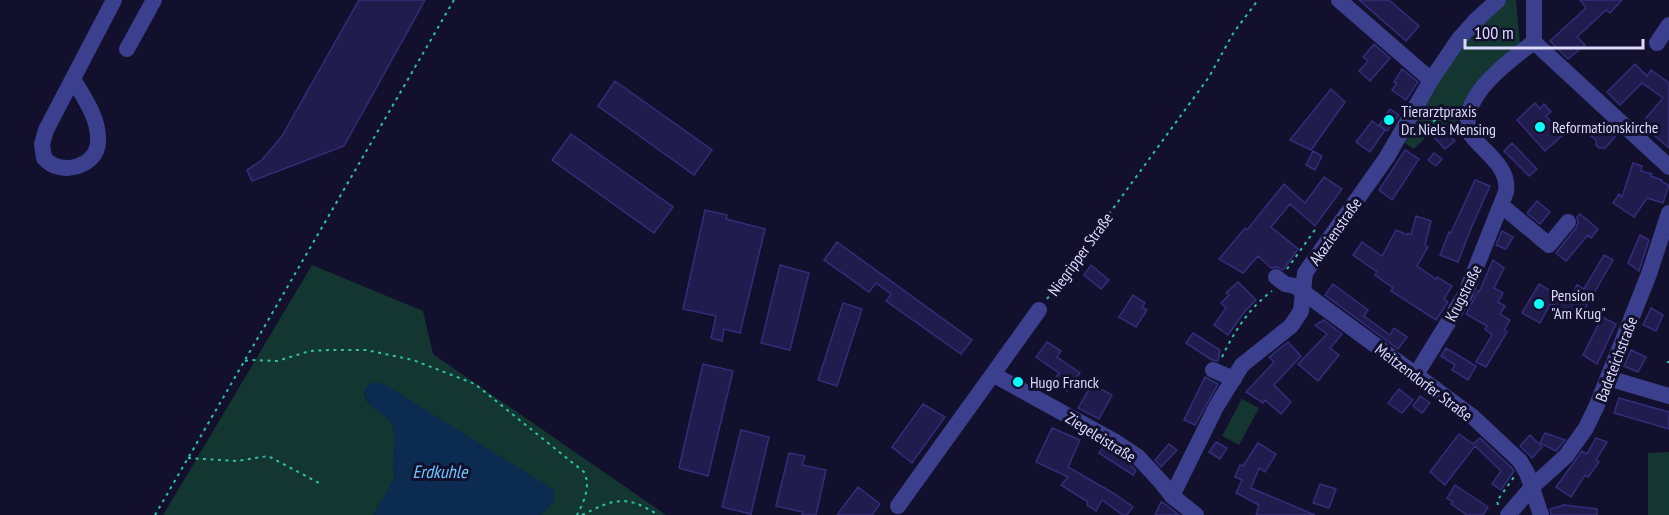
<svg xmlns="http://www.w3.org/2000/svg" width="1669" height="515" viewBox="0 0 1669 515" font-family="'PT Sans Narrow',sans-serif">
<rect width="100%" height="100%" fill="#12102c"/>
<path fill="#133631" d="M1507,0H1516L1520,45L1480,83L1452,131L1439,124L1414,149L1405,143L1437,84L1472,31Z
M312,265L423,311L433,354L666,515H540L550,506L554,491L364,392C366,407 379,409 388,419C400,432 393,449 393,464C393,469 396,473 394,478C389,491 380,503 373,515H163Z
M1242,399L1259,408L1239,445L1222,436Z
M1669,452V515H1648V453Z"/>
<path fill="#0b2c50" d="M373,382L384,384L553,489C557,501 549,508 540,515H373C380,503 388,491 394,478C396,473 393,470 393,464C393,451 399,435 391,423C382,409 363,408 365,388Z"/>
<path fill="#201c4e" stroke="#342d7b" stroke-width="1.5" d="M359,0H425L344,146L252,181L247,170L262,160L282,136Z
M1359,0H1389L1419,26L1406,41Z
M1580,0H1622L1610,13L1606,10L1577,37L1585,45L1568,59L1550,41L1586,8Z
M1374,44L1390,58L1370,81L1359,71L1368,61L1363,57Z
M1635,64L1647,76L1651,70L1669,83V148L1641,124L1663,98L1642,83L1620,105L1607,92Z
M1402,69L1418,82L1406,100L1392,90L1397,83L1394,82Z
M615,81L712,150L694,175L598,106Z
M1331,89L1345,102L1311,150L1290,140Z
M1535,103L1540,109L1544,104L1551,112L1546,116L1563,135L1545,151L1517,120Z
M1390,109L1399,115L1387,131L1379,125Z
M1372,121L1385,130L1370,152L1356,142Z
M1600,125L1615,137L1605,148H1599L1596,145V140L1590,135Z
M1442,127L1455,141L1445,149L1432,135Z
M571,134L673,207L654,233L552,160Z
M1512,143L1537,169L1529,176L1504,151Z
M1405,150L1419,159L1392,200L1379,190Z
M1313,151L1322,156L1315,170L1306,165Z
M1434,153L1442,159L1436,166L1428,160Z
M1633,163L1642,166L1641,171L1652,174L1651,176L1662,180V182L1669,185L1663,203L1647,198L1634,217L1613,203L1619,194L1622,197Z
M1324,177L1342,189L1315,226L1290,204L1271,227L1298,249L1283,270L1277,267L1271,268L1258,256L1243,273L1219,259L1245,228L1247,230L1284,184L1305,203Z
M1475,180L1490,186L1472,226L1458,262L1440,255L1449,232L1451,233Z
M1537,201L1550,212L1540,224L1527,213Z
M705,210L727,215L726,219L765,229L740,333L724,329L722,341L711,338L716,316L683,309Z
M1580,214L1598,229L1591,238L1588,235L1566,261L1556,253L1576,228L1578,223L1577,217Z
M1416,216L1431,221L1425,245L1428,247L1417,266L1436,279L1437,277L1452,286L1444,299L1448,302L1436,320L1391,291L1393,288L1375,275L1377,272L1353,255L1362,242L1382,256L1396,230L1407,235L1408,233L1411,235Z
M1502,231L1513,237L1506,249L1496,245Z
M1640,235L1649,240L1639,271L1628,263Z
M837,242L972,340L961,354L886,301L891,294L876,283L869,292L824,260Z
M1604,255L1613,260L1579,319L1551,303L1540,323L1522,313L1539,284L1568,301L1577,285L1584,289Z
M1493,260L1504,268L1494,288L1503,293L1498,302L1505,306L1500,314L1510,320L1504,330L1507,332L1486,367L1476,362L1492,335L1485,329L1487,326L1466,314L1478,291L1479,292Z
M780,265L809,273L790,350L761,343Z
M1091,265L1109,280L1101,289L1084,275Z
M1238,282L1256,300L1245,311L1228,335L1214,325L1226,308L1221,303L1229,295L1226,293Z
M1333,284L1368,310L1364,316L1390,335L1394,328L1407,337L1398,349L1325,295Z
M1133,295L1145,303L1142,307L1147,310L1136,327L1119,317Z
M843,303L862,309L837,386L818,380Z
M1651,308L1663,315L1656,331L1643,325Z
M1602,317L1616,324L1597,364L1583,355Z
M1324,320L1342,334L1330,348L1339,355L1318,381L1298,364L1327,334L1315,325Z
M1193,333L1220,350L1218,361L1212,360L1186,343Z
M1047,342L1061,351L1057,357L1080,373L1067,391L1053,382L1059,373L1036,357Z
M1288,342L1301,356L1274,385L1291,402L1281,414L1265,400L1263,403L1246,392L1274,362L1269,357Z
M1446,348L1476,366L1468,380L1452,370L1455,365L1441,356Z
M1631,350L1646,357L1638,372L1624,366Z
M703,364L733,371L708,476L679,468Z
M1205,377L1218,384L1195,425L1184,420Z
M1092,384L1112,395L1099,419L1078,408Z
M1399,389L1413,400L1402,413L1388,403Z
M1420,396L1430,403L1422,413L1413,406Z
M1619,398L1669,412V429L1614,413Z
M923,404L945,417L912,463L892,447Z
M1052,428L1080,440L1068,467L1113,493L1133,507L1127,515H1123L1102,500L1096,511L1087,505L1088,502L1061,485L1068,477L1036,462Z
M741,430L769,437L751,514L722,507Z
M1545,433L1565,440L1556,451L1540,443Z
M1459,434L1473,444L1480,438L1512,468L1514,471L1501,490L1492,484L1501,471L1475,446L1445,485L1430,472Z
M1530,435L1542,447L1532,458L1520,446Z
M1596,438L1607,442L1596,460L1599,462L1588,477L1585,475L1571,497L1556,487L1582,451L1587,454Z
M1216,442L1227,448L1220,459L1209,452Z
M1258,443L1276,454L1265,472L1259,468L1251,488L1315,515H1256L1259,505L1236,493L1242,480L1235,477L1240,465L1243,466Z
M1169,444L1177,450L1161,467L1155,460Z
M1103,447L1131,465L1136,471L1133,475L1099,453Z
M789,453L805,456L802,465L826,470L816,515H802L803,512L776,506Z
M1320,484L1336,489L1329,508L1313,503Z
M1455,485L1488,507L1483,515H1467L1451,504L1453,502L1447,498Z
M858,487L880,504L872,515H837Z
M1161,502L1165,504L1179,515H1155Z
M1564,505L1597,509V515H1551L1550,509Z"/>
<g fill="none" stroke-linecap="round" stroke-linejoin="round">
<path stroke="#2cc2a9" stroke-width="2" stroke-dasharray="3 4.5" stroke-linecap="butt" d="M1416,134L1419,135L1449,107L1456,109
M1287,269L1317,227
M1047,299L1209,77L1234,32L1258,0
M1222,357C1234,332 1249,308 1272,291
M245,361L252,360L277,361L310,351L331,350H366L413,360L475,384L584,472C591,486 584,502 577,515
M1667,362H1669
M188,458L237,461L268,456L319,483
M1498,505L1497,501L1514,477
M155,515L454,0
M582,515C614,499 626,494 658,515"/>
<path stroke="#3a408d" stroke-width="16" d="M1339,0L1431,80
M1534,0V42L1669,167
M1657,43L1669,25
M127,49L154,0
M73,79C84,98 99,118 98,141C98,167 60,177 44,158L42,144L46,130L114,0
M1501,205L1549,245L1568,222
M1276,277L1285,284L1295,286L1473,417L1520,461L1527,473L1541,515
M1213,370L1234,379
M994,375L1114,441L1138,457L1162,483L1172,496L1196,515
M1415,376L1465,295L1506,192C1510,165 1482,152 1469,132C1458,97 1511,59 1534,42
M1608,378L1669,396
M1172,496L1216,407L1242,365L1291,326L1301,311L1305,273L1387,157L1431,80L1459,39L1475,21L1498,0
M898,506L1039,310
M1508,515L1533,486L1566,456L1586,428L1597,405L1649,274L1669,213"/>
</g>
<g fill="#07fffc" stroke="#12102c" stroke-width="2">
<circle cx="1389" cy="120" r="6"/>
<circle cx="1540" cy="127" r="6"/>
<circle cx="1539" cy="304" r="6"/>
<circle cx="1018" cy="382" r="6"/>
</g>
<g text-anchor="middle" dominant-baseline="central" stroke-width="6" stroke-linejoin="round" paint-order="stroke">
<g font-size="16" fill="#dcdbff" stroke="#12102c" text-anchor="start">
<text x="1401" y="111">Tierarztpraxis<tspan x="1401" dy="18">Dr. Niels Mensing</tspan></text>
<text x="1552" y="127">Reformationskirche</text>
<text x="1551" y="295">Pension<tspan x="1551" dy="18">"Am Krug"</tspan></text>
<text x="1030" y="382">Hugo Franck</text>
</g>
<g font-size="16" fill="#dcdbff" stroke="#12102c">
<text transform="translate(1335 231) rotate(-55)">Akazienstraße</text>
<text transform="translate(1080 254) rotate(-54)">Niegripper Straße</text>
<text transform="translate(1463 293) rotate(-63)">Krugstraße</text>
<text transform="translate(1616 359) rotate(-69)">Badeteichstraße</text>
<text transform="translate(1424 382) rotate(37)">Meitzendorfer Straße</text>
<text transform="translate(1101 437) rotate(32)">Ziegeleistraße</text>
</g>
<g font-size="18" font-style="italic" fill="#69caff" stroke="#12102c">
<text x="440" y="471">Erdkuhle</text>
</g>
</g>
<path d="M1465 39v9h178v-9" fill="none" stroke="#dcdbff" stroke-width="3"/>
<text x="1474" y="39" font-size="18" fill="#dcdbff" stroke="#12102c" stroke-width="4.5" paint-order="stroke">100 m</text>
</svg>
